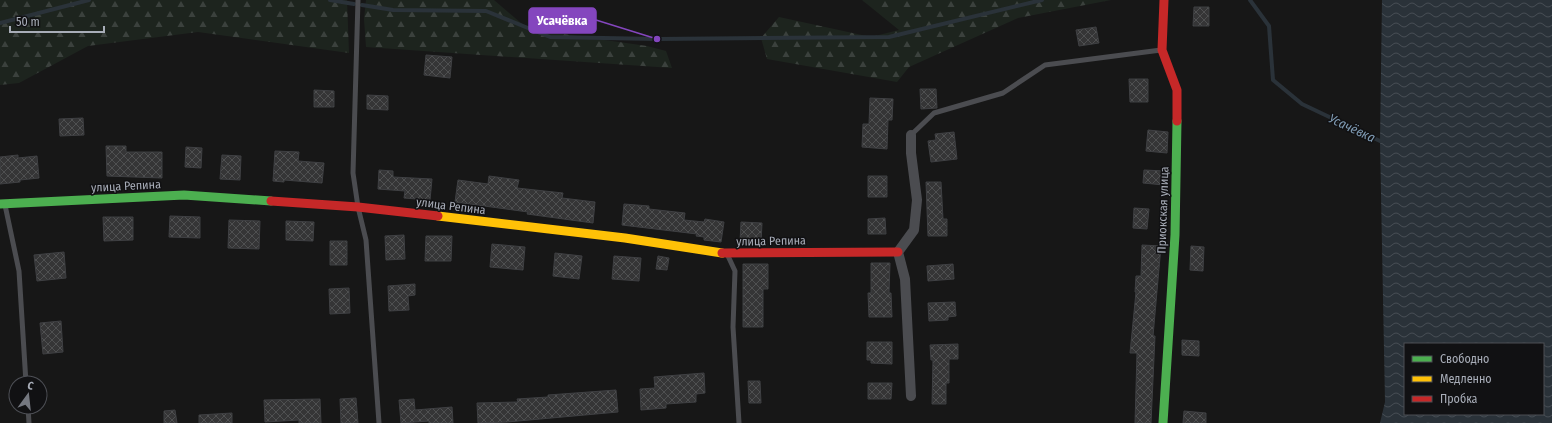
<svg xmlns="http://www.w3.org/2000/svg" width="1552" height="423" viewBox="0 0 1552 423" font-family="'Fira Sans Condensed',sans-serif">
<defs>
<pattern id="forest-firs" width="22" height="20" patternUnits="userSpaceOnUse"><rect width="22" height="20" fill="#1d241e"/><path d="M5 1l3.5 6h-7zM16 11l3.5 6h-7z" fill="#3b413d"/></pattern>
<pattern id="water-waves" width="16" height="10" patternUnits="userSpaceOnUse"><rect width="16" height="10" fill="#2a3239"/><path d="M0 5q4-4 8 0t8 0" fill="none" stroke="#464d54"/></pattern>
<pattern id="building-cross-hatch" width="8" height="8" patternUnits="userSpaceOnUse"><rect width="8" height="8" fill="#353536"/><path d="M0 0l8 8M0 8l8-8" fill="none" stroke="#4f5051"/></pattern>
</defs>
<rect width="100%" height="100%" fill="#171717"/>
<path fill="url(#forest-firs)" d="M0,0H347L349,53L198,32L88,46L19,83L0,85Z
M366,0H494L528,29L647,46L666,51L672,68L366,47L364,19Z
M862,0H1111L1018,18L909,67L897,82L767,59L761,38L779,17L871,37L899,30Z"/>
<path fill="url(#water-waves)" fill-rule="evenodd" d="M1382,0H1552V423H1380L1385,402L1380,141ZM1405,344H1543V414H1405Z"/>
<g fill="none" stroke-linecap="round" stroke-linejoin="round">
<path stroke="#2a3239" stroke-width="4" d="M330,0L354,4
M1250,0L1269,26L1273,80L1302,104L1380,141H1384
M362,5L393,10L486,11L550,37L657,39L889,37L1042,0
M0,23L89,0"/>
</g>
<path fill="url(#building-cross-hatch)" stroke="#3f4043" d="M1194,7H1209V26H1193Z
M1096,27L1099,43L1079,46L1076,30Z
M426,55L452,57L450,78L424,75Z
M1129,79H1148V102H1130Z
M920,89H936L937,108L921,109Z
M314,90L334,91V107H314Z
M367,95L388,96V110L367,109Z
M870,98L893,99L892,120H888L887,149L862,147L863,124H869Z
M83,118L84,135L60,136L59,119Z
M1148,130L1168,132L1167,153L1146,151Z
M954,132L957,159L931,162L928,141L936,140L935,134Z
M106,146H126V152H162V178L107,176Z
M186,147L202,148L201,168L185,167Z
M275,151L299,152L298,161L324,163L322,183L284,180V182L273,181Z
M18,155V158L37,156L39,178L20,180V182L0,184V157Z
M222,155L241,156L240,180L220,179Z
M379,170L393,171V177L432,179L430,200L404,198L405,191L378,189Z
M1144,170L1165,171L1164,185L1143,183Z
M489,176L519,180L517,188L563,193L562,198L595,202L593,223L527,214L528,212L455,202L458,180L488,184Z
M868,176H887V197H868Z
M926,182H941L943,219H947V236H928Z
M624,204L649,206V209L685,213L684,220L704,222L705,219L724,222L721,242L704,240V237L696,236L697,234L622,225Z
M1134,208L1149,209L1147,229L1133,228Z
M170,216L200,217V238L169,237Z
M103,217H133V240L104,241Z
M885,218L886,234H868V219Z
M229,220L260,221L259,249L228,248Z
M286,221L314,222L313,241L286,240Z
M741,222L762,223L761,243L740,242Z
M404,235L405,259L386,260L385,236Z
M426,236H452L451,261H425Z
M330,241H347V265H330Z
M492,244L525,247L523,270L490,267Z
M1142,245L1161,246L1153,336H1155L1151,423H1135L1137,353H1130L1136,292H1135L1136,276H1141Z
M1191,246L1204,247L1203,271L1190,270Z
M64,252L66,278L37,281L34,255Z
M555,253L582,256L579,279L553,276Z
M614,256L641,258L639,281L612,279Z
M658,256L669,258L667,270L656,269Z
M871,263H890L889,293H891L892,317H869L868,293H871Z
M743,264H768V289H763V327H743Z
M953,264L954,279L928,281L927,266Z
M415,284V295L408,296L409,310L389,311L388,286Z
M349,288L350,313L330,314L329,289Z
M955,302L956,316L948,317V320L929,321L928,303Z
M61,321L63,352L43,354L40,323Z
M1182,340L1199,341V356L1182,355Z
M867,342H892V364L871,363V360H867Z
M958,344V359H949V383H946V404H932L933,360H931L930,345Z
M704,373L705,393L696,394V402L666,404V408L641,410L640,389L655,388L654,377Z
M748,381H760L761,403H749Z
M868,383H892L891,399H868Z
M616,390L618,412L507,422L478,423L477,403L518,402L517,399L548,397V395Z
M356,398L358,423H341L340,399Z
M320,399L321,423H299V420L265,422L264,400Z
M414,399L415,410L452,407L453,423H429V421L401,423L399,400Z
M175,410L177,423H164V411Z
M1184,411L1206,413V423H1183Z
M232,413V423H199V415Z"/>
<g fill="none" stroke-linecap="round" stroke-linejoin="round">
<path stroke="#4b4c50" stroke-width="5" d="M358,0L353,173L358,207L366,240L379,423
M911,135L934,113L1003,93L1045,65L1161,50
M5,205L19,271L26,383
M728,256L735,271L733,327L739,423
M28,407L29,423"/>
<path stroke="#4b4c50" stroke-width="10" d="M911,135V153L917,200L914,230L898,252L905,279L911,396"/>
<path stroke="#4caf50" stroke-width="9" d="M0,204L184,195L271,201
M1163,423L1175,235L1177,121"/>
<path stroke="#ffc107" stroke-width="9" d="M438,216L625,238L722,253"/>
<path stroke="#c62828" stroke-width="9" d="M1164,0L1162,50L1177,90V121
M271,201L358,207L438,216
M722,253L898,252"/>
</g>
<g text-anchor="middle" dominant-baseline="central" stroke-width="3" stroke-linejoin="round" paint-order="stroke">
<g font-size="12" fill="#a8adb8" stroke="#111113">
<text transform="translate(126 186) rotate(-3)">улица Репина</text>
<text transform="translate(451 206) rotate(7)">улица Репина</text>
<text transform="translate(1163 210) rotate(-88)">Приокская улица</text>
<text transform="translate(771 241) rotate(-1)">улица Репина</text>
</g>
<g font-size="13" font-style="italic" fill="#7f9bb3" stroke="#111113">
<text transform="translate(1352 128) rotate(25)">Усачёвка</text>
</g>
</g>
<path fill="none" stroke="#8446be" stroke-width="1.5" d="M657 39L596 20"/>
<circle fill="#8446be" stroke="#111113" stroke-width="1.5" cx="657" cy="39" r="4"/>
<rect fill="#8446be" stroke="#8446be" stroke-width="1.5" x="529" y="8" width="67" height="25" rx="4"/>
<g font-size="13" text-anchor="middle" font-weight="bold" fill="#fff">
<text x="562" y="25">Усачёвка</text>
</g>
<rect x="1404" y="343" width="140" height="72" fill="#111113" stroke="#4d4f55"/>
<rect x="1412" y="356" width="20" height="6" fill="#4caf50" stroke="#4d4f55"/>
<text x="1440" y="363" font-size="12" fill="#a8adb8">Свободно</text>
<rect x="1412" y="376" width="20" height="6" fill="#ffc107" stroke="#4d4f55"/>
<text x="1440" y="383" font-size="12" fill="#a8adb8">Медленно</text>
<rect x="1412" y="396" width="20" height="6" fill="#c62828" stroke="#4d4f55"/>
<text x="1440" y="403" font-size="12" fill="#a8adb8">Пробка</text>
<g transform="translate(28 395) rotate(15)"><circle r="19" fill="#111113" stroke="#4d4f55"/>
<path d="M0-3L7 15L0 10L-7 15Z" fill="#757880"/>
<text y="-6" font-size="11" font-weight="bold" text-anchor="middle" fill="#a8adb8">С</text>
</g>
<path d="M10 26v6h94v-6" fill="none" stroke="#a8adb8" stroke-width="2"/>
<text x="16" y="26" font-size="12" fill="#a8adb8" stroke="#111113" stroke-width="3" paint-order="stroke">50 m</text>
</svg>
